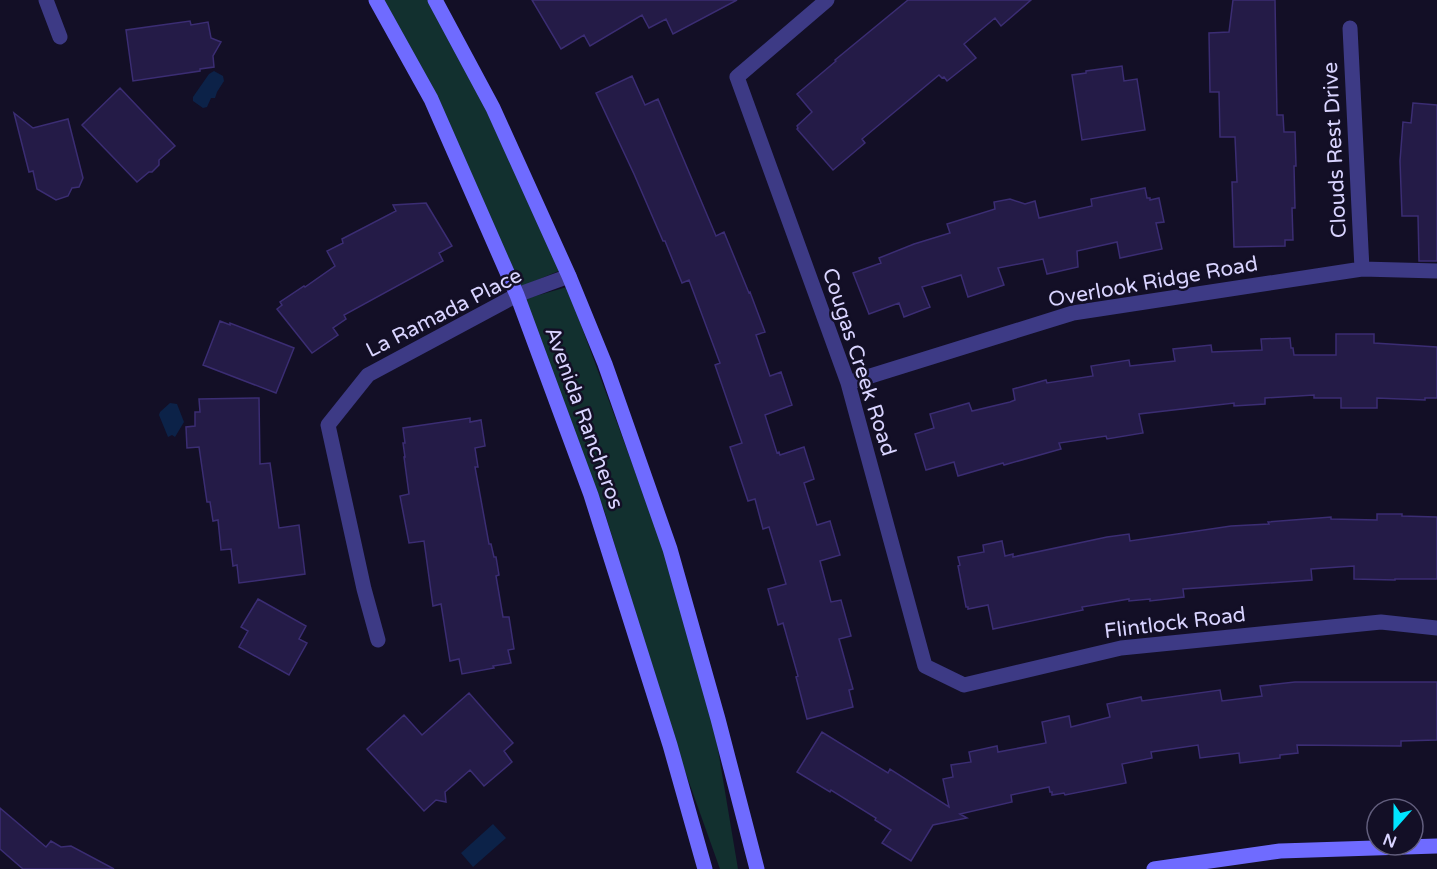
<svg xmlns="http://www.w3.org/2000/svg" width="1437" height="869" viewBox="0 0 1437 869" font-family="'Varela Round',sans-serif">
<rect width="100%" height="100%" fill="#130f26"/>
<path fill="#12302f" d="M381,0H430L487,108L561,270L518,288Z
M567,287L661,542L711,708L738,869H720L680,757L604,510L525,299Z"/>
<path fill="#0c2248" d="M214,71L223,76L224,81L217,92L215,98H211L207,107L203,108L193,101V97L209,74Z
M170,403L177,404L184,422L175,437L172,435L168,437L159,415L160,412Z
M493,824L506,838L473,867L461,853Z"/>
<path fill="#241b47" stroke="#3b2d73" stroke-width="1.5" d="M532,0H737L673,34L666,19L649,28L642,15L590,46L584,35L561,49Z
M908,0H1031L1001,26L995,18L964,44L976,58L947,81L944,77L942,78L939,75L862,139L865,143L833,170L797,129L798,128L797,126L812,112L797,94L836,61L835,60Z
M1233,0H1275L1277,115H1283L1284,132H1295L1296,166H1294L1295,208H1292L1293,240H1285V246L1234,247L1232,182H1237L1235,137H1220L1219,92H1210L1209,33L1229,32Z
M190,21L191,25L208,22L211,38L221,42L213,56L214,67L200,69V71L133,81L126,30Z
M1122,66L1124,81L1137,79L1145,130L1082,140L1072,75L1086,73V71Z
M632,76L645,105L658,99L716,236L724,232L749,293L750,292L765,332L756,335L770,376L781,372L792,405L765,415L777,453L779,452L780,455L804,447L814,479L804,483L817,525L830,521L840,555L820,561L831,602L841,600L851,636L839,639L853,689L849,690L853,707L807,719L796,677L798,676L783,623L778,625L768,589L786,584L769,527L763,529L755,499L748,501L730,447L742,443L715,365L720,363L689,280L682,283L665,241H663L634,174L596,93Z
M120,88L175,146L159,160V165L152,172H149L137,182L82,125Z
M1413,103L1437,105V261H1419L1418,216H1402L1400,161L1403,122L1411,123Z
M14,113L33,128L68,119L83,178L79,187L72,188L68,196L56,200L37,189L33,171L29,172Z
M1145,188L1147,198H1150V200L1159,198L1164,222L1156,223L1162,249L1120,258L1117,242L1077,251L1078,267L1047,274L1043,259L998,268L1004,285L968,297L961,275L922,287L930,307L904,317L899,303L869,314L853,273L881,263L879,258L914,244L950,233L947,224L995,209L994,202L1010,199L1025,204L1035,201L1039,218L1092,206L1091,199Z
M426,203L452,246L439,253L443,261L344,315L346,319L333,328L338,335L312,353L277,309L282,305L280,302L304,286L305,287L335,266L327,251L343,243L342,239L396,211L393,205Z
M220,321L230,325V323L294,348L276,393L203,365Z
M1336,334H1374V343L1437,347V398H1425V400L1377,398V408H1341V398H1314V395L1265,398V404L1234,406V403L1139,414L1143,433L1107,439L1106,436L1059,443L1061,449L1004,465L1003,463L958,476L954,462L926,470L915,434L934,428L930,414L969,403L972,411L1010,402L1015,400L1013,389L1046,380L1047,383L1093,376L1091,366L1129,360L1130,366L1175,361L1173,349L1211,345L1212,352L1262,350L1261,339L1290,338L1291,348H1293L1294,355H1336Z
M259,398L260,464L270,463L279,528L299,525L305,574L239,583L237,565L233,566L231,549L221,550L218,520L213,521L210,502H207L199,447L187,448L186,427L195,426V412H200L199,399Z
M470,418V422L481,420L485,446L475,448L478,467H475L489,544H491L494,557H496L499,575L496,576L503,617H509L514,649L508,650L511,663L493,666L494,668L462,674L459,659L450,661L441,604L433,606L424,541L409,543L400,496L409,494L404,457H405L403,443H405L403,428Z
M1377,514H1402V516L1437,517V579H1395V580L1354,579V566L1311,569L1312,580L1183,589L1184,597L1150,601V599L1129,601V599L1082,607L1083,610L993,629L988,605L968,609V607H966L958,566L960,565L958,557L984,552L983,545L1002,541L1005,556L1013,554V557L1107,537L1129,534L1130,541L1231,526L1269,524L1268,522L1331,517V519L1377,520Z
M258,599L306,626L299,639L307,643L289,675L239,647L248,631L241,627Z
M1295,682H1437V740L1401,741V746L1297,745L1298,753L1280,755V758L1240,763L1239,753L1200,758L1198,745L1151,752L1152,758L1122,764L1126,783L1065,795L1064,793L1052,795V792H1050L1049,787L1011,795L1012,802L960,814L967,818L933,825L911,861L882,843L891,830L875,820L876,818L831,790L830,792L797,772L822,732L888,773L890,769L949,807L943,779L953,777L951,765L971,762L969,752L997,746L998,752L1046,743L1042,722L1069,716L1071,727L1110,717L1107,704L1141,697L1142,701L1220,690L1222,701L1262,696L1260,686Z
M469,693L513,743L504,751L512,762L484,786L470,770L445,792L446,802L436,800L424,811L367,749L404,715L422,735Z
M0,808L46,847L51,841L61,847L71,846L114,869H23L0,849Z"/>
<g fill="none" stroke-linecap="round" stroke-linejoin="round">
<path stroke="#3d3a85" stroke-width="15" d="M46,0L60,37
M827,0L737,77L848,383L925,666L964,685L1121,648L1381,622L1437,628
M1350,28L1362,269
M848,383L1073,313L1362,269L1437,271
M378,640L364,589L328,425L368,375L517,295L569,276"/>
<path stroke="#6f6bff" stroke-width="15" d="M376,0L431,99L517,295L591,495L670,745L705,869
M435,0L493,108L569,276L605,364L670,549L718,719L757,869
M1154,869L1280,851L1437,846"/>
</g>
<g text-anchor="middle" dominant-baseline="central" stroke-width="5" stroke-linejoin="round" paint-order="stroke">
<g font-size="21" fill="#d9d4ff" stroke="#130f26">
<text transform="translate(1335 150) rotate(-93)">Clouds Rest Drive</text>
<text transform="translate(1153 282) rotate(-10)">Overlook Ridge Road</text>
<text transform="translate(444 313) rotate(-27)">La Ramada Place</text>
<text transform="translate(859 362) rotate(72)">Cougas Creek Road</text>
<text transform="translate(584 418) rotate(70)">Avenida Rancheros</text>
<text transform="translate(1175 623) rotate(-7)">Flintlock Road</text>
</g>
</g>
<g transform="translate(1395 827) rotate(201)"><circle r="28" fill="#130f26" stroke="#625e7d" stroke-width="1.5"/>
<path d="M0-4.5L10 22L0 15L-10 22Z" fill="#00e5ff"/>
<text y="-9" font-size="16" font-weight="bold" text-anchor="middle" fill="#d9d4ff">N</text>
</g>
</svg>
